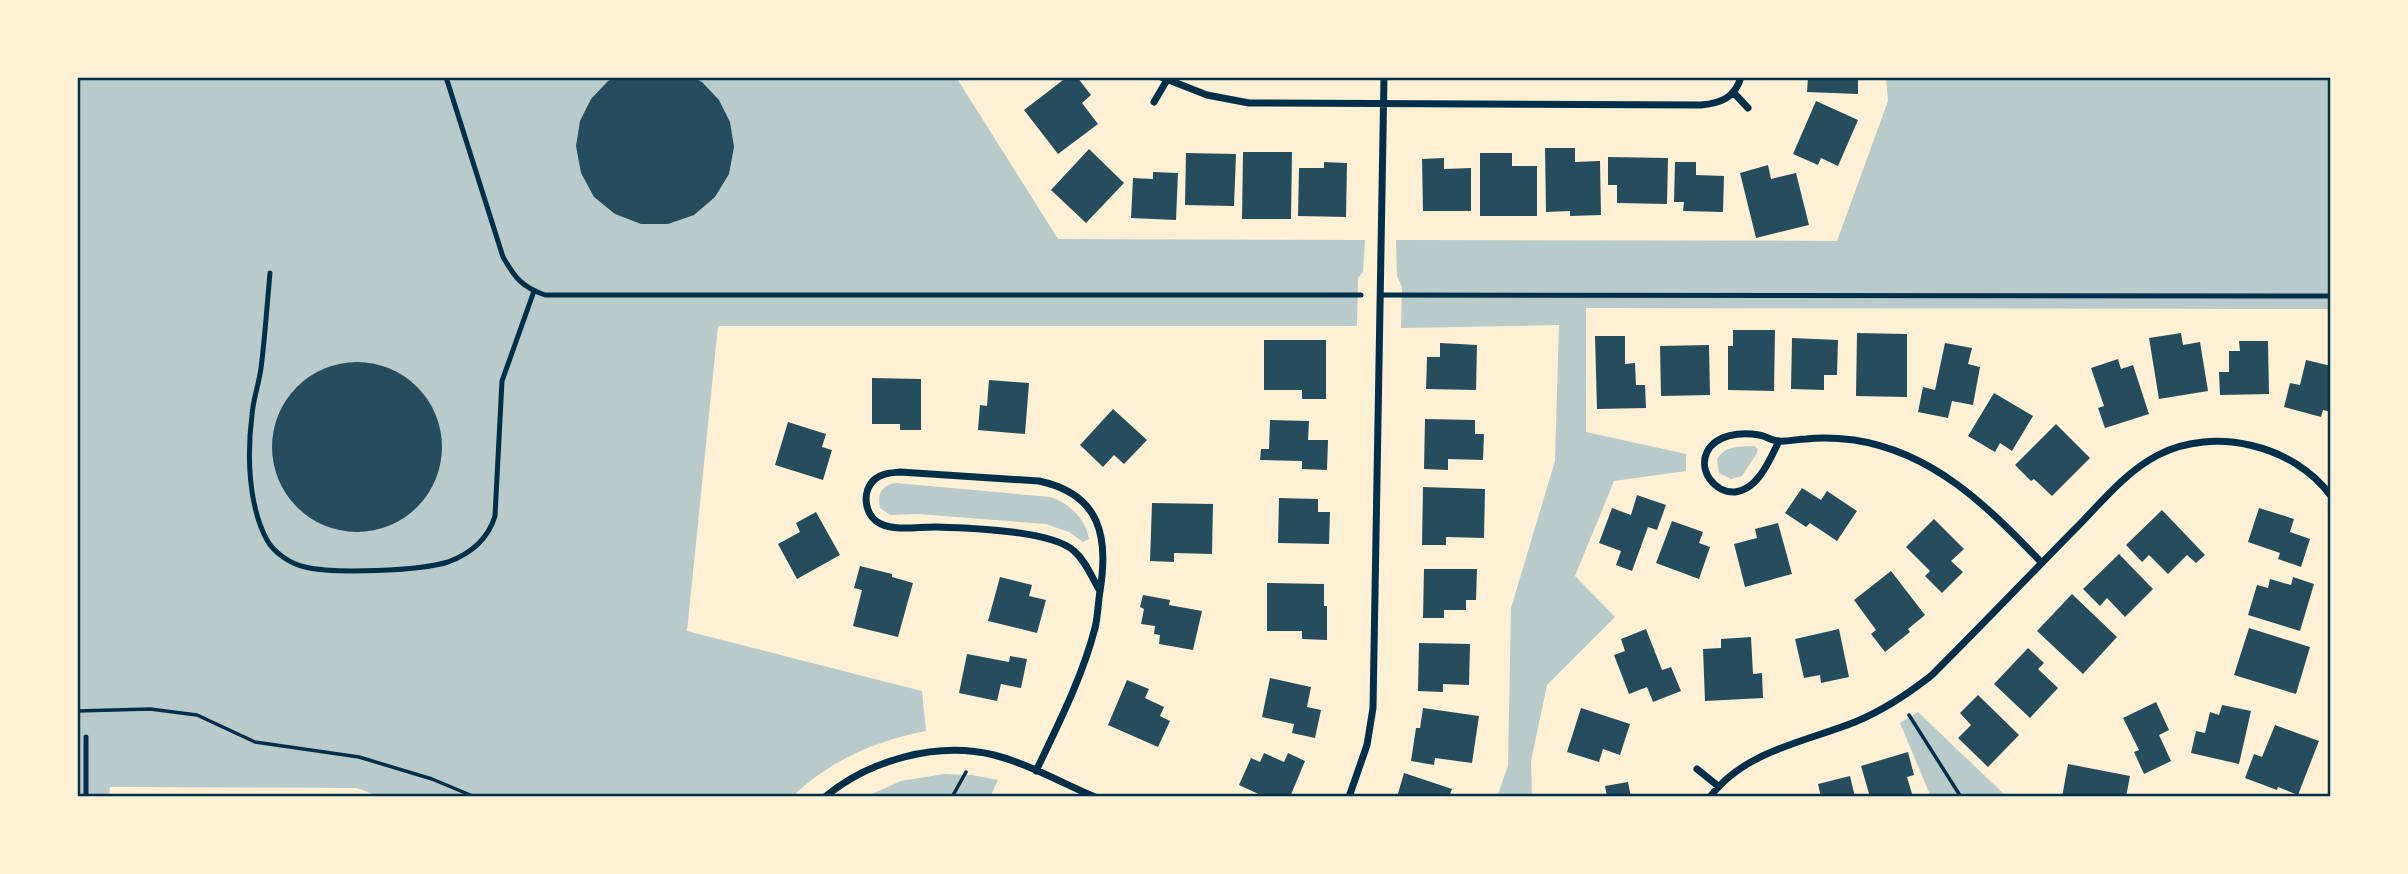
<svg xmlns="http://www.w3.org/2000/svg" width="2408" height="874" viewBox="0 0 2408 874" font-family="'Archivo Narrow',sans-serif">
<rect width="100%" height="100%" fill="#fdf0d5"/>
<path fill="#b9caca" d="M77,77H956L1058,239L1365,240L1363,272L1358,278L1357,326H718L687,631L922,691L926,731C875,741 830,760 792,797H380L357,788L110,787L109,797H77Z
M1886,77H2331V309L1586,308V432L1686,454V471L1614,481L1575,576L1615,617L1547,685L1531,761L1532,797H1497L1508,766L1511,608L1555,461L1559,325L1401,328L1402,287L1397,276L1396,240L1837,241L1888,101Z
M1754,446L1758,449L1757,453L1742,476L1731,479L1719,473L1717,459C1726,445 1739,447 1754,446Z
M896,483L1050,497C1069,503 1086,519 1089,539L1083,542L1069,532L1046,524L917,514L890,515L880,508C877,493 882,485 896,483Z
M1918,712L2007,797H1931L1900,723Z
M944,774L972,775L998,780L990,797H865L901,781Z"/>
<path fill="#264d5e" d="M617,77H692L702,82L719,100L730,122L734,147L729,174L715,197L694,215L668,224H641L615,214L594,197L581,173L576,146L580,121L591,99L608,81Z
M1067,77H1077L1091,95L1082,103L1098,124L1058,154L1024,110Z
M1808,77H1858V94L1807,92Z
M1816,101L1858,120L1838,166L1821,158L1818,165L1793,154Z
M1545,148H1575V162L1600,161L1601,215L1570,216V211L1546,212Z
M1089,149L1124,183L1086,223L1051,190Z
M1243,152H1292L1291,219H1242Z
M1186,153L1236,154L1234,206L1185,205Z
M1480,153H1512V166H1537V216H1480Z
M1608,157L1668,158L1667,204L1617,203V185H1608Z
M1444,158V169L1471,168V211H1423L1422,159Z
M1324,162L1347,163L1346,217L1298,216L1299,168H1324Z
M1675,162H1696V175L1724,176L1723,212L1683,211L1684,202H1674Z
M1768,165L1771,179L1796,173L1809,225L1756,238L1740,173Z
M1153,172L1178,173L1176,220L1131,218L1133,178L1153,179Z
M1733,330H1775L1774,391L1728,390V346H1733Z
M1857,333L1907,334V397L1856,396Z
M2181,333L2183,345L2200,342L2208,391L2159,399L2149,338Z
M1595,336H1625V364L1635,363L1636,385H1645L1646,408L1597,409Z
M1792,338L1838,340L1837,375H1824V390L1791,389Z
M1264,340H1326V399H1302V390H1264Z
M2239,341H2268L2269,394L2220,395L2219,372H2229V351H2240Z
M1440,343L1477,345L1476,390L1426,389L1427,357H1440Z
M1945,343L1972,348L1968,364L1980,367L1973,405L1952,401L1948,418L1918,412L1923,387L1935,390Z
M1709,345L1710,395L1661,396L1660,346Z
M2118,359L2121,369L2133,365L2149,414L2105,428L2098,408L2104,406L2091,368Z
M2306,360L2331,366V412L2323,410L2321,417L2284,407L2290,383L2300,385Z
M272 447a85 85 0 1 1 170 0a85 85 0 1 1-170 0Z
M872,378L921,379V430H900V424H872Z
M989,380L1029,383L1025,434L978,430L980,405L987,406Z
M1994,393L2033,416L2012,451L2000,443L1995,452L1968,436Z
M1113,409L1147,440L1124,464L1114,455L1103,467L1080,445Z
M1425,419L1475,420V434H1484L1483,460L1448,459V470L1424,469Z
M1270,420L1309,421L1308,440H1328L1327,470L1302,469V461L1260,460L1261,449H1269Z
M788,422L826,434L822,447L832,450L823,480L775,465Z
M2056,424L2090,458L2052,496L2034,479L2031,481L2015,465Z
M1423,487L1485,489L1484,538L1446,537V545H1422Z
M1802,488L1821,500L1827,491L1857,511L1837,541L1810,523L1806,527L1785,513Z
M1637,495L1666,505L1657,530L1648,527L1632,571L1616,565L1621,551L1599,543L1612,508L1631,515Z
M1279,498L1318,499V512H1330L1329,544L1278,543Z
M1152,503L1213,504L1212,554L1174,553V562L1150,561Z
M2259,508L2294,519L2290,532L2310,539L2301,567L2278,559L2280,553L2248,542Z
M2162,510L2205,555L2196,563L2187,555L2168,574L2149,555L2142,562L2126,545Z
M816,512L840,555L797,579L778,544L800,532L796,523Z
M1934,519L1964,549L1951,561L1963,572L1942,593L1925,576L1930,571L1906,547Z
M1672,521L1703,532L1699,543L1710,547L1699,579L1656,563Z
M1778,523L1792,574L1745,587L1734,544L1757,538L1755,529Z
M2119,554L2153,589L2125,617L2107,598L2100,606L2083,589Z
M860,566L892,574V577L913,583L898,637L853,626L862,590L854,588Z
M1424,569H1477L1476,600H1466V610H1444V618H1423Z
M1891,571L1925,615L1908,629L1910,632L1885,652L1871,634L1876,630L1854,600Z
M1000,577L1032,585L1029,596L1046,600L1037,633L988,621Z
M2293,577L2314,584L2300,631L2248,615L2257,585L2268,588L2270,579L2291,585Z
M1267,583L1324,584V606H1327V640L1302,639V631H1267Z
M2072,594L2117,637L2083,674L2037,631Z
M1143,595L1170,600L1169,605L1202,611L1193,650L1159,644L1160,635L1154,634L1155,626L1141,624L1144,609L1140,607Z
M2249,628L2310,647L2296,694L2234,675Z
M1646,629L1662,670L1671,667L1681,691L1653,702L1647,687L1629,694L1614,655L1625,651L1621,639Z
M1839,629L1849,677L1821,683L1820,675L1804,678L1795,639Z
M1751,637L1753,674L1762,673L1763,698L1705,701L1703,649L1721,648V639Z
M1419,643L1470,644L1469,685L1443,684V692L1418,691Z
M2028,648L2044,663L2038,669L2058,688L2030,718L1994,684Z
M967,654L1009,662L1010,656L1027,659L1021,688L1001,684L997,701L959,693Z
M1270,678L1311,687L1307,707L1321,710L1315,738L1292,733L1294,724L1262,717Z
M1127,680L1149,689L1145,698L1164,707L1160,716L1170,721L1158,747L1108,725Z
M1978,695L2019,735L1988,767L1958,738L1971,725L1960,713Z
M2156,702L2169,730L2159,735L2171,761L2144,774L2134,752L2139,750L2123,718Z
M2222,705L2251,711L2239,764L2191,753L2196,731L2205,733L2210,712L2219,715Z
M1423,708L1479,716L1472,763L1435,758L1434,765L1411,761L1416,728H1420Z
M1581,708L1630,724L1620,755L1603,749L1599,762L1567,752Z
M2275,725L2319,741L2298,795L2278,787L2277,790L2245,778L2254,754L2262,757Z
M1908,752L1914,775L1907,777L1913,797H1870L1861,766Z
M1264,753L1284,762L1288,753L1305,761L1290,797H1265L1239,785L1251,758L1260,762Z
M2068,764L2130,776L2126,797H2062Z
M1404,773L1452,789L1449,797H1397Z
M1850,776L1855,797H1821L1818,784Z
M1628,782L1631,797H1607L1605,786Z"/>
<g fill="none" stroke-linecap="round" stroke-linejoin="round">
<path stroke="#003049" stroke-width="3.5" d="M77,711L150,709L197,715L255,742L359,757L432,779L475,797
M1909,715L1961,797
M952,797L966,772"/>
<path stroke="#003049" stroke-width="5" d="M446,77L503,257C515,278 522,287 545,295H1361
M270,273C267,305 265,337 261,368C259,384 253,399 252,415C247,454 248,505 267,540C274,553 291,564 305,567C334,574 419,571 448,562C470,554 488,539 495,516L502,381L534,291
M1380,295L2331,296
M86,737V797"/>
<path stroke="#003049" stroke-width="7" d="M1161,77L1207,95L1249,103L1701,105C1721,103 1735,98 1741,77
M1734,93L1748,108
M1154,102L1167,80
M1779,441C1770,459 1758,490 1735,492C1715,493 1698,471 1707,452C1716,434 1741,432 1759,435C1766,436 1772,441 1779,441C1787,442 1797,439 1806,439C1822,437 1838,438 1854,440C1934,452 1988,507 2042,563
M1697,769L1718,786
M1036,771C1058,725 1082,678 1095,628C1098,616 1098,603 1100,591C1109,536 1100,494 1039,481L900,472C891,473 882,473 875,479C861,491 864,516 881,524C897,531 916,527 934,527C966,528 1051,530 1074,551C1086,561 1092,578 1100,591
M825,797C869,760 937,741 994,755C1029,764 1062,783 1095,797
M1349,797L1367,745L1373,708L1384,77
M1710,797C1744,751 1805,742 1855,722C1884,710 1908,694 1932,675C1980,627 2027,578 2074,530C2100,504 2125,472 2158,455C2214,426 2294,445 2331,496"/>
</g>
<rect width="2408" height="874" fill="none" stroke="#fdf0d5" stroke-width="158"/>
<rect x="79" y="79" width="2250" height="716" fill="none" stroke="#003049" stroke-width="2.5"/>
</svg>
